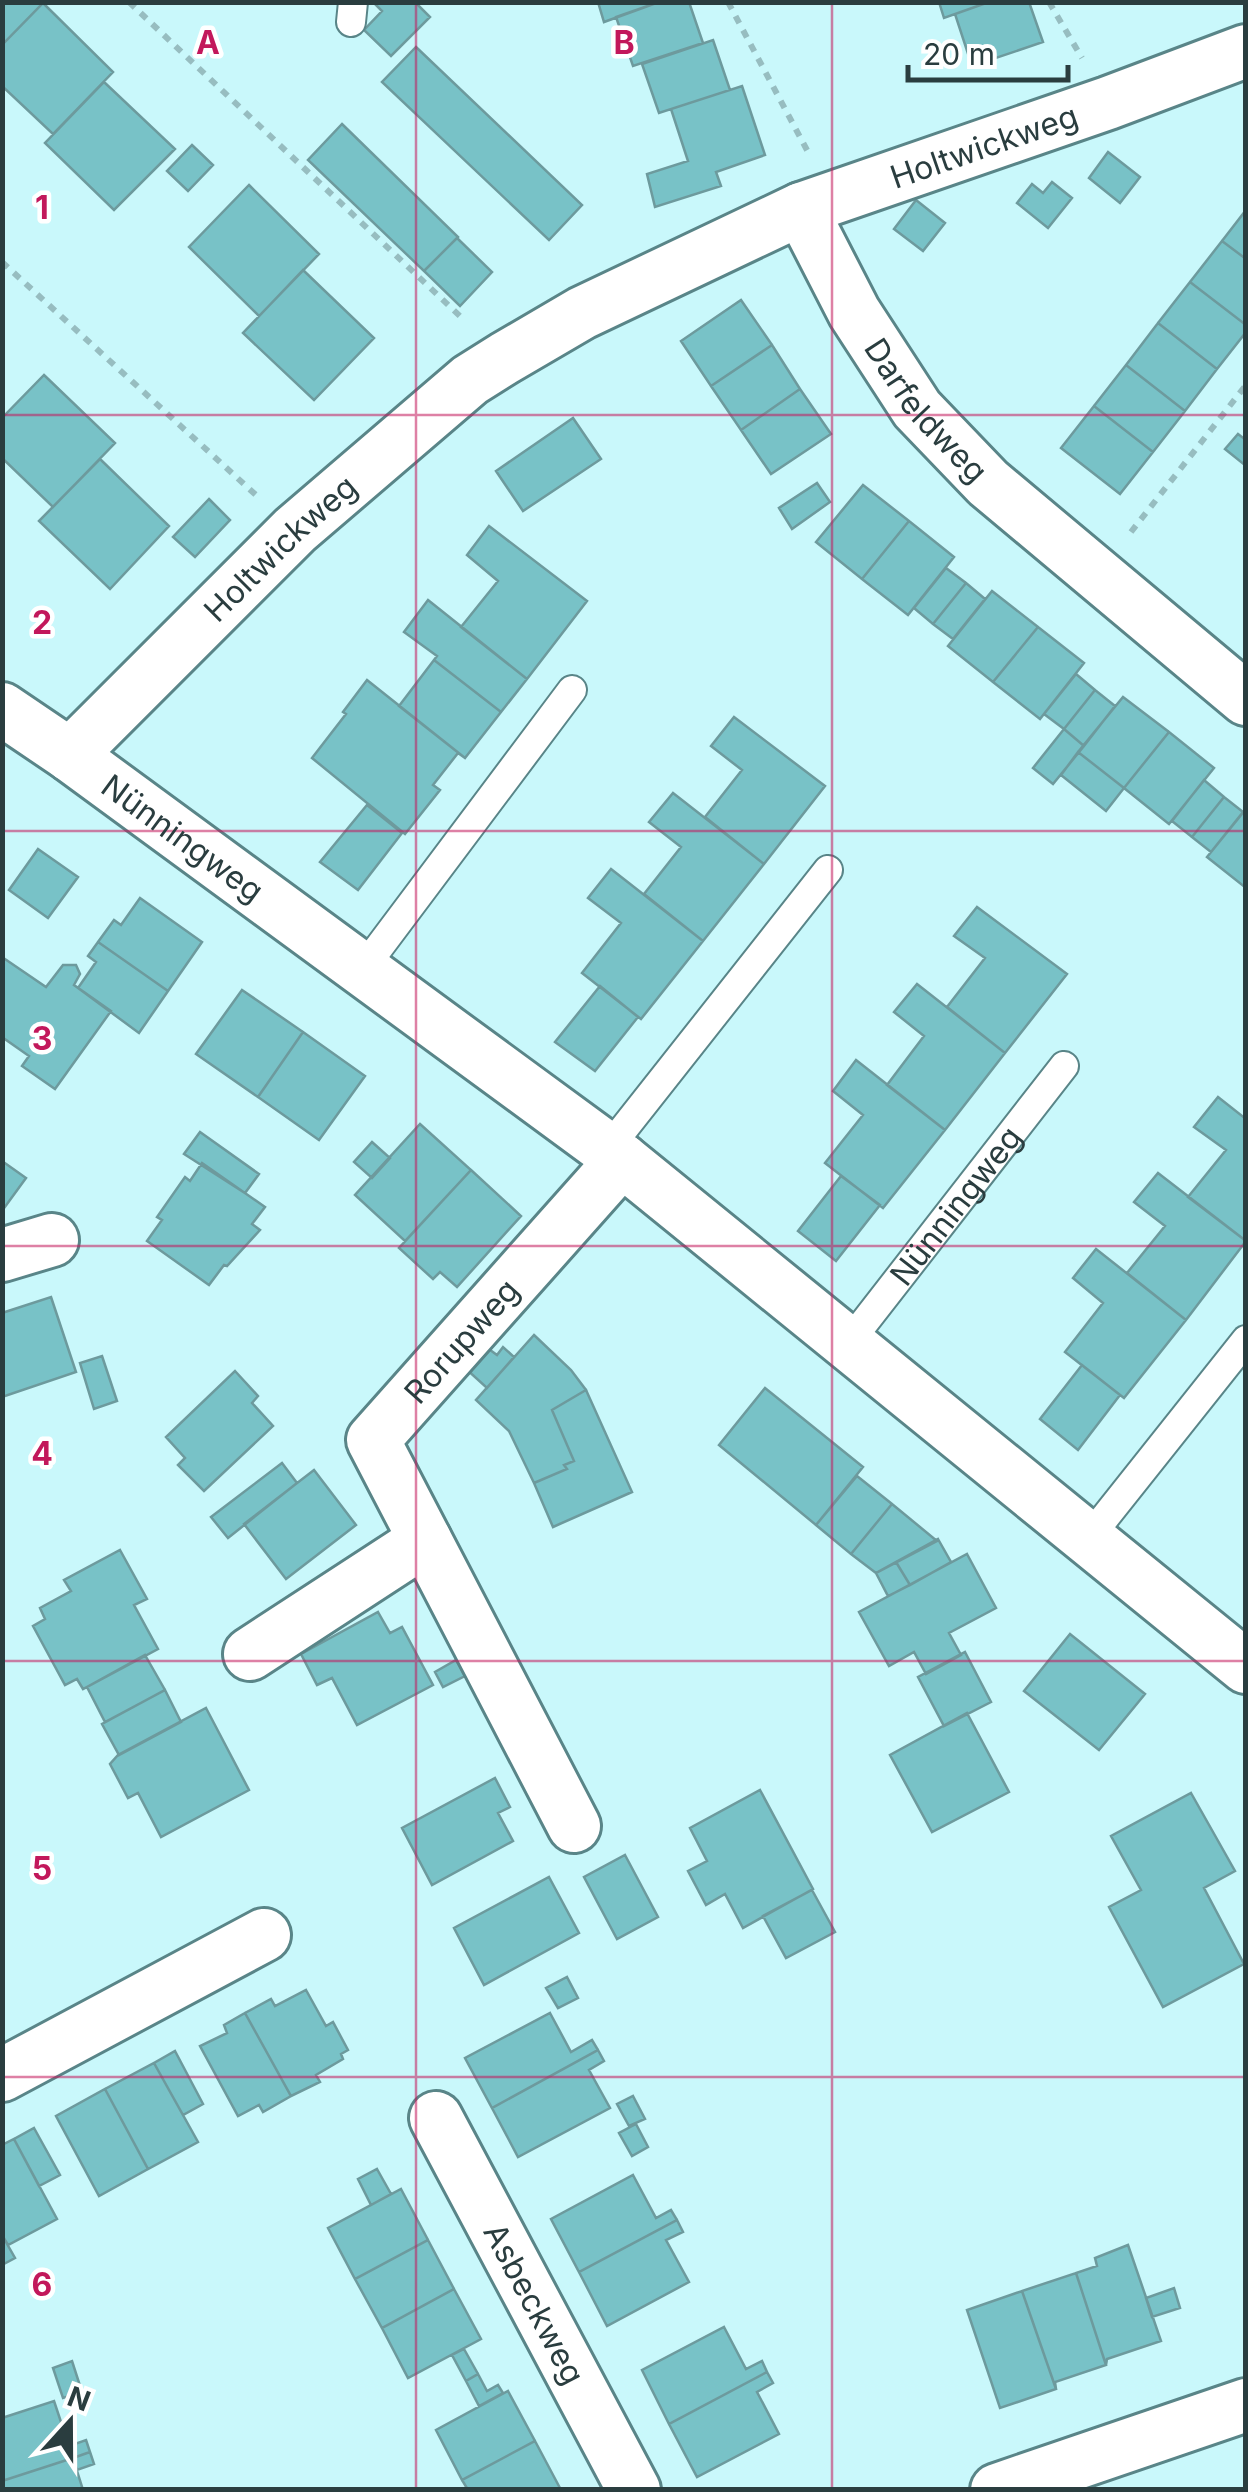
<svg xmlns="http://www.w3.org/2000/svg" width="1248" height="2492" viewBox="0 0 1248 2492" font-family="Inter,sans-serif">
<rect width="100%" height="100%" fill="#c9f8fb"/>
<path fill="#78c2c7" stroke="#6d9a9d" stroke-width="2.5" d="M2,2H44L2,45Z
M373,2H415L430,17L391,56L364,30L382,11Z
M598,2H659L604,22Z
M659,2H689L703,43L633,66L616,17Z
M939,2H989L944,18Z
M989,2H1029L1043,42L972,66L955,14Z
M43,3L113,72L53,134L2,86V45Z
M713,40L730,90L659,113L642,64Z
M416,47L582,205L549,240L382,82Z
M104,82L175,149L114,210L45,143Z
M742,86L765,155L716,172L721,186L655,207L647,174L688,161L671,109Z
M342,124L458,237L424,271L308,160Z
M192,145L213,165L188,191L167,171Z
M1108,152L1140,177L1120,203L1089,178Z
M1052,182L1072,198L1048,228L1017,203L1032,184L1043,193Z
M249,185L319,254L259,316L189,247Z
M916,200L945,223L923,251L894,229Z
M1246,210V259L1222,241Z
M457,238L492,272L460,306L424,271Z
M1222,241L1246,259V325L1190,282Z
M303,270L374,338L314,400L243,333Z
M1190,282L1246,325V332L1217,369L1158,323Z
M741,300L772,345L711,386L681,341Z
M1158,323L1217,369L1185,411L1126,365Z
M772,345L800,389L741,430L711,386Z
M1126,365L1185,411L1153,452L1094,406Z
M44,375L115,443L53,507L2,458V418Z
M800,389L831,434L771,474L741,430Z
M1094,406L1153,452L1120,494L1061,448Z
M573,418L601,459L523,511L496,471Z
M1238,434L1246,440V466L1225,449Z
M100,459L169,526L110,589L39,521Z
M817,483L830,502L792,529L779,508Z
M863,485L909,521L862,579L816,542Z
M209,499L230,520L195,557L173,537Z
M909,521L954,557L908,615L862,579Z
M489,526L587,601L527,679L461,627L498,581L467,555Z
M946,568L966,583L933,624L914,608Z
M966,583L985,599L953,639L933,624Z
M992,591L1038,627L993,682L948,646Z
M428,600L527,679L501,712L434,660L437,656L404,632Z
M1038,627L1084,663L1040,719L993,682Z
M434,660L501,712L465,758L399,706Z
M1076,674L1095,690L1064,729L1044,714Z
M367,680L465,758L458,753L433,785L440,790L405,834L312,758L346,714L343,712Z
M1095,690L1115,706L1084,746L1064,729Z
M1123,697L1169,732L1124,788L1078,752Z
M734,717L825,786L764,864L705,817L742,770L711,746Z
M1064,729L1084,746L1053,784L1033,768Z
M1169,732L1214,768L1169,824L1124,788Z
M1078,752L1124,788L1106,811L1061,775Z
M1204,780L1224,797L1192,837L1172,821Z
M673,793L764,864L703,941L644,894L681,847L649,822Z
M1224,797L1243,812L1211,852L1192,837Z
M367,805L402,833L358,890L320,862Z
M1246,809V888L1207,857Z
M38,849L78,877L48,918L9,890Z
M611,869L703,941L641,1019L582,973L621,923L588,898Z
M140,898L202,942L168,991L98,942L114,920L121,925Z
M977,907L1067,974L1005,1053L947,1007L985,958L954,936Z
M98,942L168,991L139,1033L78,988L96,962L88,956Z
M2,957L46,987L63,965H76L80,974L74,985L111,1011L55,1089L22,1066L29,1056L2,1037Z
M917,984L1005,1053L945,1130L887,1085L924,1036L894,1012Z
M600,986L638,1017L595,1071L555,1042Z
M242,990L303,1032L258,1097L196,1054Z
M303,1032L365,1076L319,1140L258,1097Z
M856,1060L945,1130L883,1208L825,1163L863,1115L833,1091Z
M1218,1097L1246,1119V1241L1188,1197L1226,1150L1194,1127Z
M420,1124L471,1170L405,1241L355,1195Z
M200,1132L259,1174L245,1193L184,1154Z
M372,1142L390,1158L372,1178L354,1162Z
M2,1161L26,1178L2,1211Z
M202,1163L265,1207L252,1224L260,1230L227,1266L224,1265L209,1285L147,1241L162,1220L157,1217L185,1177L190,1181Z
M471,1170L521,1216L457,1287L440,1272L433,1279L399,1248Z
M1158,1173L1246,1241L1186,1320L1127,1273L1165,1226L1134,1202Z
M841,1176L880,1205L836,1261L798,1231Z
M1096,1249L1186,1320L1124,1398L1065,1352L1103,1303L1073,1278Z
M51,1297L76,1372L2,1397V1313Z
M534,1335L571,1370L586,1390L552,1410L574,1461L564,1465L567,1469L534,1483L509,1431L476,1400Z
M486,1347L497,1355L503,1347L514,1357L487,1388L465,1368Z
M102,1356L117,1401L94,1409L80,1363Z
M1082,1365L1120,1395L1078,1450L1040,1419Z
M235,1371L258,1396L252,1403L273,1426L204,1491L178,1465L185,1458L166,1437Z
M765,1388L863,1467L816,1525L719,1445Z
M586,1390L632,1492L553,1527L534,1483L567,1469L564,1465L574,1461L552,1410Z
M282,1463L297,1483L228,1538L211,1517Z
M314,1470L356,1525L286,1579L244,1524Z
M857,1476L892,1504L851,1554L816,1525Z
M892,1504L937,1541L876,1573L851,1554Z
M938,1539L951,1562L910,1585L896,1562Z
M120,1550L147,1599L134,1605L158,1649L83,1689L77,1679L65,1685L33,1626L45,1619L40,1608L71,1591L64,1580Z
M967,1554L996,1608L949,1633L961,1655L926,1674L914,1652L889,1666L859,1612Z
M896,1562L910,1585L888,1596L876,1573Z
M378,1612L390,1633L402,1627L433,1685L357,1725L332,1678L317,1685L301,1654Z
M1070,1634L1145,1694L1099,1750L1024,1691Z
M965,1652L991,1702L944,1726L918,1677Z
M145,1655L165,1690L105,1722L87,1687Z
M456,1660L465,1676L443,1687L435,1672Z
M165,1690L181,1722L119,1755L102,1724Z
M206,1708L249,1790L161,1837L138,1793L128,1798L110,1764L118,1755Z
M967,1713L1009,1792L932,1832L890,1755Z
M495,1778L510,1807L498,1813L513,1841L432,1885L402,1828Z
M760,1790L813,1889L743,1928L725,1894L706,1905L688,1871L707,1861L690,1828Z
M1191,1793L1235,1871L1204,1888L1244,1964L1163,2007L1109,1907L1141,1890L1111,1836Z
M625,1855L658,1917L617,1939L584,1877Z
M549,1877L579,1933L484,1985L454,1928Z
M812,1890L835,1932L786,1958L763,1916Z
M567,1977L578,1998L558,2008L546,1988Z
M306,1990L326,2026L333,2022L348,2050L341,2054L343,2059L316,2075L320,2082L291,2096L245,2013L271,1999L275,2006Z
M245,2013L291,2096L263,2112L259,2105L238,2116L200,2046L227,2033L224,2025Z
M550,2013L571,2052L592,2040L598,2050L492,2108L465,2058Z
M598,2050L604,2061L589,2070L610,2108L518,2157L492,2108Z
M175,2051L203,2104L183,2115L154,2063Z
M154,2063L198,2142L148,2169L105,2089Z
M105,2089L148,2169L99,2196L56,2116Z
M633,2096L645,2119L629,2126L617,2104Z
M636,2124L648,2147L632,2156L619,2133Z
M34,2128L60,2175L39,2186L14,2139Z
M14,2139L57,2219L8,2245L2,2235V2145Z
M377,2169L391,2194L371,2205L358,2179Z
M633,2175L656,2218L671,2210L677,2220L579,2272L551,2219Z
M401,2189L428,2240L355,2279L328,2228Z
M677,2220L683,2232L666,2240L689,2282L607,2326L579,2272Z
M2,2235L15,2258L2,2265Z
M428,2240L454,2289L382,2328L355,2279Z
M1128,2245L1161,2341L1107,2359L1106,2365L1076,2273L1097,2266L1095,2258Z
M1076,2273L1106,2365L1055,2382L1056,2389L1022,2291Z
M1174,2288L1180,2308L1152,2317L1146,2298Z
M454,2289L481,2339L408,2378L382,2328Z
M1022,2291L1056,2389L1000,2408L967,2310Z
M724,2327L746,2369L762,2361L767,2372L669,2424L642,2370Z
M464,2349L478,2374L466,2381L452,2355Z
M72,2361L82,2392L63,2398L53,2368Z
M767,2372L773,2383L757,2392L779,2434L697,2477L669,2424Z
M478,2374L487,2391L498,2385L503,2393L479,2406L466,2381Z
M508,2391L535,2441L462,2480L436,2430Z
M54,2401L73,2458L2,2481V2418Z
M86,2440L90,2452L73,2458L69,2446Z
M535,2441L561,2490H468L462,2480Z
M90,2452L94,2464L77,2470L73,2458Z
M73,2458L83,2490H2V2481Z"/>
<g fill="none" stroke-linecap="round" stroke-linejoin="round">
<g stroke="#598588" stroke-width="32">
<g id="lane">
<path d="M351,22L353,2"/>
<path d="M362,970L572,690"/>
<path d="M607,1150L828,870"/>
<path id="s1" d="M846,1346L1064,1066"/>
<path d="M1087,1540L1246,1340"/>
</g>
</g>
<g stroke="#598588" stroke-width="58">
<g id="street">
<path id="s2" d="M801,209L854,312L917,409L988,483L1246,699"/>
<path id="s3" d="M2,709L70,755L622,1160L1246,1667"/>
<path id="s4" d="M70,755L295,530L470,380L505,358L582,313L801,209L1108,103L1246,51"/>
<path d="M2,1255L52,1240"/>
<path d="M250,1654L425,1540"/>
<path id="s5" d="M574,1826L373,1440L622,1160"/>
<path d="M2,2075L264,1935"/>
<path id="s6" d="M436,2118L634,2490"/>
<path d="M997,2490L1246,2405"/>
</g>
</g>
<path stroke="#97bdc0" stroke-width="6" stroke-dasharray="8 8" stroke-linecap="butt" d="M129,2L464,320
M728,2L808,152
M1049,2L1082,58
M2,262L257,496
M1131,532L1246,385"/>
<use href="#lane" stroke="#fff" stroke-width="28"/>
<use href="#street" stroke="#fff" stroke-width="52"/>
</g>
<path fill="none" stroke="#c2185b" stroke-width="2.5" stroke-opacity="0.55" d="M416,2V2490M832,2V2490M2,415H1246M2,831H1246M2,1246H1246M2,1661H1246M2,2077H1246"/>
<g text-anchor="middle" dominant-baseline="central" stroke-width="9" stroke-linejoin="round" paint-order="stroke">
<g font-size="32" fill="#2a3d3f" stroke="#fff">
<text stroke="none"><textPath href="#s4" startOffset="1115">Holtwickweg</textPath></text>
<text stroke="none"><textPath href="#s2" startOffset="238">Darfeldweg</textPath></text>
<text stroke="none"><textPath href="#s4" startOffset="295">Holtwickweg</textPath></text>
<text stroke="none"><textPath href="#s3" startOffset="222">Nünningweg</textPath></text>
<text stroke="none"><textPath href="#s1" startOffset="178">Nünningweg</textPath></text>
<text stroke="none"><textPath href="#s5" startOffset="568">Rorupweg</textPath></text>
<text stroke="none"><textPath href="#s6" startOffset="210">Asbeckweg</textPath></text>
</g>
</g>
<g font-size="32" text-anchor="middle" font-weight="bold" fill="#c2185b" stroke="#fff" stroke-width="9" stroke-linejoin="round" paint-order="stroke">
<text x="208" y="54">A</text>
<text x="624" y="54">B</text>
<text x="42" y="219">1</text>
<text x="42" y="634">2</text>
<text x="42" y="1050">3</text>
<text x="42" y="1465">4</text>
<text x="42" y="1880">5</text>
<text x="42" y="2296">6</text>
</g>
<rect width="1248" height="2492" fill="none" stroke="#2a3d3f" stroke-width="10"/>
<g transform="translate(70 2422) rotate(21)" stroke="#ffffff" stroke-width="8" paint-order="stroke">
<path d="M0-8L18 38L0 25L-18 38Z" fill="#2a3d3f"/>
<text y="-15" font-size="28" font-weight="bold" text-anchor="middle" fill="#2a3d3f">N</text>
</g>
<path d="M908 65v15h160v-15" fill="none" stroke="#2a3d3f" stroke-width="5"/>
<text x="923" y="65" font-size="30" fill="#2a3d3f" stroke="#ffffff" stroke-width="8" paint-order="stroke">20 m</text>
</svg>
